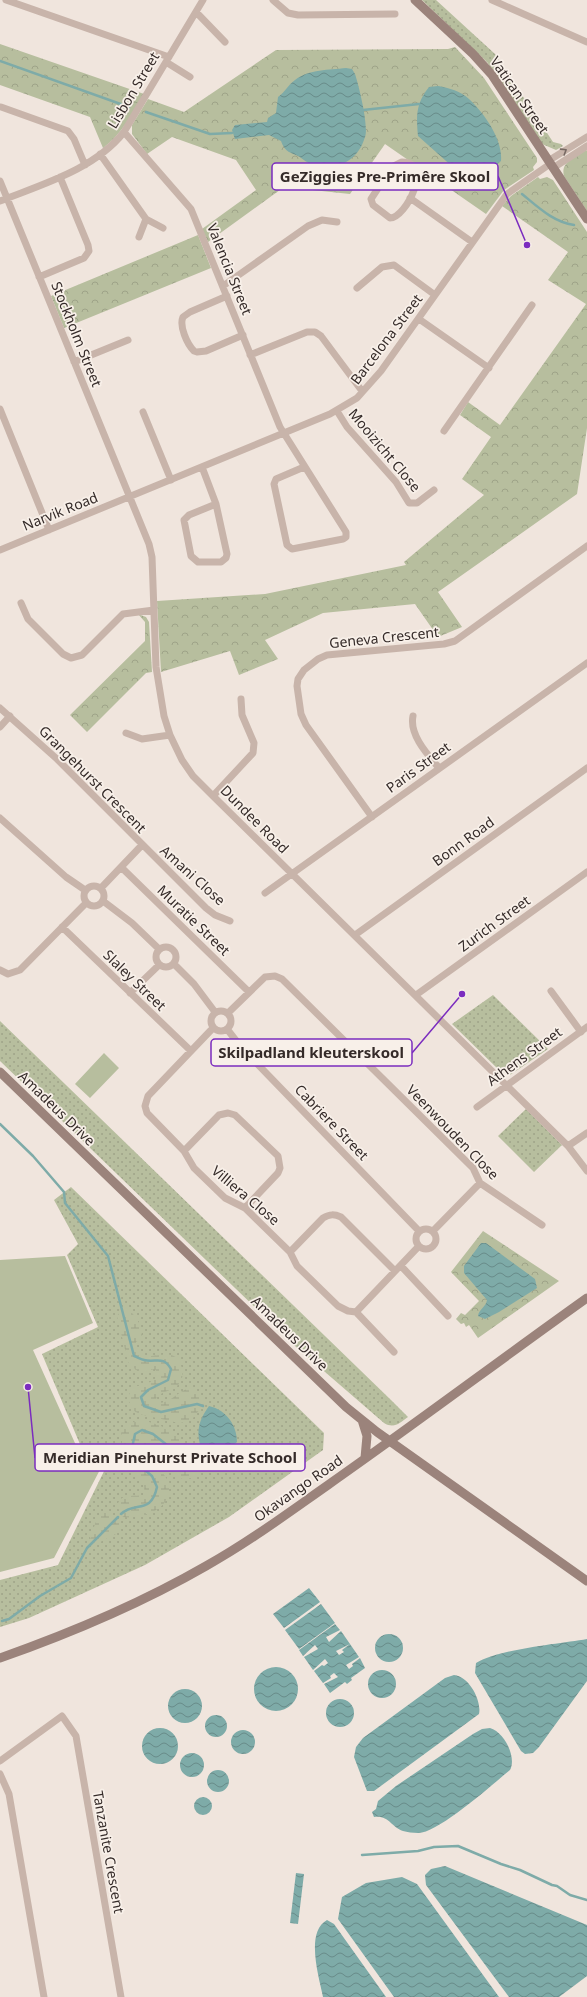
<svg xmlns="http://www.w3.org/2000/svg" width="587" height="1997" viewBox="0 0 587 1997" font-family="'Noto Sans',sans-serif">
<defs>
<pattern id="grass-dots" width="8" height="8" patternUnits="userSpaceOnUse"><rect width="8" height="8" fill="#b7be9e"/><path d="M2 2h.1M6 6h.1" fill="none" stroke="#9ea388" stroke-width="1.8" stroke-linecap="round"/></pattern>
<pattern id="wetland-marsh" width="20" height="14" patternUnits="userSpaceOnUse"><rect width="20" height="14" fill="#b7be9e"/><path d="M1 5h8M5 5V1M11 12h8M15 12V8" fill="none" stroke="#9ea388"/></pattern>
<pattern id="park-crowns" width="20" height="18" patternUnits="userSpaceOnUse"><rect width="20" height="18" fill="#b7be9e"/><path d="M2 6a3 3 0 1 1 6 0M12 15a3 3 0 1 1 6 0" fill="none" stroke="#9ea388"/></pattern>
<pattern id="water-waves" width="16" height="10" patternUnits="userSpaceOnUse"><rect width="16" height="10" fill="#7eaba8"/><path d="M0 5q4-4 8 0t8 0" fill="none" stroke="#688b89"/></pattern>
</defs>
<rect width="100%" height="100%" fill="#f0e5dd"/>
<path fill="url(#grass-dots)" d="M422,0H436L495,54L553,142L561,144L563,146L556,150L542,144L487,62Z
M493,995L548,1049L510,1075L500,1071L452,1024Z
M0,1021L391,1400L408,1417C400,1423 394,1429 384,1423L295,1346L0,1061Z
M526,1109L562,1145L534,1172L498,1136Z
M71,1187L324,1433L323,1450L229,1517L145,1565L29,1618L0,1627V1580L58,1565L109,1461L82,1449L42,1354L98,1327L67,1255L78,1244L54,1200Z"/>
<path fill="url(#wetland-marsh)" d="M127,1308C136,1316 144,1327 141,1339L136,1342V1349C139,1352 141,1356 146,1356C159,1358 177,1346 182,1369C183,1374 183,1379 179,1384C173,1391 162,1391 156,1398L158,1403C177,1404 184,1375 204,1398V1404L193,1418L186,1422L179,1423L139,1414L133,1410L128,1399L131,1388C139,1385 164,1382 155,1369L142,1372L136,1370L128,1362L117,1316L120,1312Z
M137,1420C164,1422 195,1442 199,1470L193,1478L182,1479L166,1465L154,1448L150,1446L145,1450L149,1460L161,1470L170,1484C169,1489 168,1495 166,1500C160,1513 136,1519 123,1517L118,1509C116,1493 132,1497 143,1495C149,1480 133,1475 125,1464C122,1459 122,1436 121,1430Z
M103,1512C111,1513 119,1520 122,1528L116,1534L96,1544L90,1538L98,1516Z"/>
<path fill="url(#park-crowns)" d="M0,44L144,94C132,114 122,134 103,148L90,117L0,85Z
M455,47L484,78L537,158V162L533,167L534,170L504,190L486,214L385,144L350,194L284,187L208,242L202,229L256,190L236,160L172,137L147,154L132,134V125L148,99L184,112L276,50L448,49Z
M586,150L587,151V211L564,176C560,162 576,156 586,150Z
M538,177L540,179L547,177L553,180L587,232V428L577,494L438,592L462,627L438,637L415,604L323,613L265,640L278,659L239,675L230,651L161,672L157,601L265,594L406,565L404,562L484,495L462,479L491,437L460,415L468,402L500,425L586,304L548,280L568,252L502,206L511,196Z
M198,235L211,268L64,328L51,296Z
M138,614L146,617L149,622L152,672L146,673L87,732L70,715L145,641V622Z
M483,1231L559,1281L478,1338L469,1325L466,1327L464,1323L461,1324L456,1319L461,1313L465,1315L479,1301L451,1272Z"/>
<path fill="#b7be9e" d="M104,1053L119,1068L90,1098L75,1084Z
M65,1256L93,1323L33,1350L79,1452L104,1462L54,1558L0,1572V1260Z"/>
<path fill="url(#water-waves)" d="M346,68L352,69L355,74C359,86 369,127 365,137C357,164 333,172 309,163C304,161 301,157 296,155C288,152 284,150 281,141L269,135L235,139L232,130L235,125L267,122L268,118L276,113L278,97C285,92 288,85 295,80C309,69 329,70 346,68Z
M438,86C449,88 461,91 469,99C485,114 503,140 501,161L486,174L475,180L464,177L418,136C416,116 416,103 429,87Z
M481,1243H486L535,1279L537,1288L499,1312L485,1319L478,1316C479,1309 486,1307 487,1300L464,1273V1266Z
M209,1406C227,1410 237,1426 237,1442C229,1449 217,1461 206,1459C196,1439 195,1425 209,1406Z
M309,1588L320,1602L284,1628L273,1614Z
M321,1604L335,1623L299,1649L285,1630Z
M335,1624L340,1630L326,1637L329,1642L341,1631L350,1644L336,1651L339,1655L344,1652L342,1650L350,1644L359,1657L346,1665L349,1669L353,1666L352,1664L360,1658L365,1668L351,1678L352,1680L347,1684L345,1682L330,1693L324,1684L338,1677L334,1673L330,1676L331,1678L323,1683L314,1671L322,1665L324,1666L328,1663L325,1659L313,1670L304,1657L318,1649L315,1645L303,1656L299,1650Z
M375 1648a14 14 0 1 1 28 0a14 14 0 1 1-28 0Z
M587,1639V1681L539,1747L533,1753L525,1754L521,1751L475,1673L476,1663C499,1649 558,1644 587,1639Z
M254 1689a22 22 0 1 1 44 0a22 22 0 1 1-44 0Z
M368 1684a14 14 0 1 1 28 0a14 14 0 1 1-28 0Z
M454,1675C469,1676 482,1701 479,1714L374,1791H367L354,1757L356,1747L363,1738L445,1678Z
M168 1706a17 17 0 1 1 34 0a17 17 0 1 1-34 0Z
M326 1713a14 14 0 1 1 28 0a14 14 0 1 1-28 0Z
M205 1726a11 11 0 1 1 22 0a11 11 0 1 1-22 0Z
M490,1728C504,1732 517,1757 510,1770C493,1784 437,1834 418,1833C413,1833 407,1832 403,1831C391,1827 389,1815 374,1817L372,1812L376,1809L378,1801L396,1786L473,1734L482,1729Z
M142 1746a18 18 0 1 1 36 0a18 18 0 1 1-36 0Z
M231 1742a12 12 0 1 1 24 0a12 12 0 1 1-24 0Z
M180 1765a12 12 0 1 1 24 0a12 12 0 1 1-24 0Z
M207 1781a11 11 0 1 1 22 0a11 11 0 1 1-22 0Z
M194 1806a9 9 0 1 1 18 0a9 9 0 1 1-18 0Z
M445,1866L587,1925V1976L559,1997H509L426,1885L425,1875L431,1869Z
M296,1873L304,1874L298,1924L290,1923Z
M402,1877L417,1884L499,1997H394L338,1919L342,1897L366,1883Z
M327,1920L334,1924L386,1997H323C319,1977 305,1932 327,1920Z"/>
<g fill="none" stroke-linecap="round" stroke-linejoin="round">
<path stroke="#7eaba8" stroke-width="2.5" d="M0,61L129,107
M363,110L419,104
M146,112L210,134L232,133
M522,194C538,207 553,222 574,225
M0,1124L33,1156L64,1192L65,1203L108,1256L134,1356C137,1357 140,1359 144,1360C156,1363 163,1355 171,1369L168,1380L148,1390L141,1397L144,1406L161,1412L197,1404L203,1406
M121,1514C135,1501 151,1515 157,1487L152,1476L140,1466L133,1443L135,1434L142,1430L153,1434L186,1460L197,1456
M2,1621L9,1619L40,1596L71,1578L87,1548L118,1517
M362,1855L418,1851L434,1847L458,1846L501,1864L520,1870L552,1885L557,1886L570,1895L587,1900"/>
<path stroke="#c8b4aa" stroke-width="7" d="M6,0L169,57
M273,0L288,13L298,15L395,14
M492,0L587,42
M196,12L225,42
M166,62L190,77
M1,107L68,131L74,139L85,165
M124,132L191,209L280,427L346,532V537L343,539L292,549L287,545L274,484L276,479L304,467
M100,154L146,219L163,228
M548,161L587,137
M402,162C434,162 406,218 390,218L373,205L371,199L392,167Z
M553,168L587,146
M0,181L149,544L152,557L156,667L164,716L170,735L182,760L193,776L213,796L568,1146L587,1171
M410,198L472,242
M0,201C43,184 95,169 124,132L203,0
M139,237L146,219
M39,277L84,258L89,251L88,245L60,177
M223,286L308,226L322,220L337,222
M357,288L382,267L394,265L435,295
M227,296L190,312L183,317C179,326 187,344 194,351L197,352L206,351L243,335
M419,319L489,368
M250,355L307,332H315L321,336L362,391
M74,362L128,340
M0,409L49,530
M337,411L347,427L396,482L409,503H417L434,490
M143,412L171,480
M444,431L532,305
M202,467L216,504L227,554L226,558L221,562H198L191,556L184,520L189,515L216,504
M0,550L330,414L357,398L381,371L507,194L550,164
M21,603L28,619L63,654L71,658L82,655L123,614L154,610
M0,708L57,759L206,908L215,915L230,921
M413,716C409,735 428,755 439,768
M0,727L10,716
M126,733L142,739L170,735
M213,796L253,753L254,743L242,715L241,699
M372,817L306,725L301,714L297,686L298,679L304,670L318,659L327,655L444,644L455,641L587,546
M0,818L66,877L85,890
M121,867L249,992
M84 896a10 10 0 1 1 20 0a10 10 0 1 1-20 0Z
M101,888L142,845
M265,893L587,663
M103,901L132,923L159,949
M62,927L191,1051
M355,935L587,768
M156 957a10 10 0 1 1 20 0a10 10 0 1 1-20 0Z
M174,964L194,984L215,1012
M0,970L8,974L20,970L86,903
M551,991L581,1032
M130,993L159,965
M416,995L587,872
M211 1021a10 10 0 1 1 20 0a10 10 0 1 1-20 0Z
M228,1013L265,977L275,976L282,979L473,1168L480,1183L542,1225
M213,1028L148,1096L145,1106L147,1113L184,1151L194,1168L225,1198L245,1208L290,1252L297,1266L338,1306L348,1311L356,1312L394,1352
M227,1029L241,1047L419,1231
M477,1107L587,1027
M568,1146L587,1133
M184,1151L219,1115L228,1113L235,1115L278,1156L280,1168L278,1173L245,1208
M416 1239a10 10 0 1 1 20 0a10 10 0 1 1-20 0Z
M433,1231L480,1183
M290,1252L323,1218C330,1214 334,1214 341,1217L395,1271
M401,1266L448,1316
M356,1312L419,1246
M0,1761L62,1716L76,1736L121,1997
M0,1774L9,1794L44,1997"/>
<path stroke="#9b837b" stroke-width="9" d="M415,0L473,54L492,75L587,219
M0,1072L346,1407L377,1432L587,1581
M362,1420L367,1436L365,1458
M0,1658C71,1633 140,1604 206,1566C249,1542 288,1513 328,1485C415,1424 500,1360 587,1298"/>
</g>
<defs><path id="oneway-chevron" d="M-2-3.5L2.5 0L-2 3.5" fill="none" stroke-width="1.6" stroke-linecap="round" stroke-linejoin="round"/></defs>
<use stroke="#776963" href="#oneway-chevron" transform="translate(564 151) rotate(-32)"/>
<g text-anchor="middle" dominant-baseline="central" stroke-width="3.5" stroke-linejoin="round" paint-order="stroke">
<g font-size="14" fill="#352b29" stroke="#f8f0e9">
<text transform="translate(133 90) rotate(-59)">Lisbon Street</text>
<text transform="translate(520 95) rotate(55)">Vatican Street</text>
<text transform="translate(230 269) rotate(68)">Valencia Street</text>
<text transform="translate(77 334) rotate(68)">Stockholm Street</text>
<text transform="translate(386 339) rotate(-53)">Barcelona Street</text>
<text transform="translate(385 450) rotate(50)">Mooizicht Close</text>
<text transform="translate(60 511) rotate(-22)">Narvik Road</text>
<text transform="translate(384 637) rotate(-6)">Geneva Crescent</text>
<text transform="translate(418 767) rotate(-36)">Paris Street</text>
<text transform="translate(93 779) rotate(45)">Grangehurst Crescent</text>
<text transform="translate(255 819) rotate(45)">Dundee Road</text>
<text transform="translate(463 841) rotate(-36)">Bonn Road</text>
<text transform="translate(193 875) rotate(42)">Amani Close</text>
<text transform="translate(194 920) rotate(44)">Muratie Street</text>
<text transform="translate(494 923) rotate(-36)">Zurich Street</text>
<text transform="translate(135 980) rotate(44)">Slaley Street</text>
<text transform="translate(524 1056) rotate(-36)">Athens Street</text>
<text transform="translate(57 1108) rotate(44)">Amadeus Drive</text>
<text transform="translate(332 1122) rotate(46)">Cabriere Street</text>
<text transform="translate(453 1132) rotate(46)">Veenwouden Close</text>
<text transform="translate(246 1195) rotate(40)">Villiera Close</text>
<text transform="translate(290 1333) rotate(44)">Amadeus Drive</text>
<text transform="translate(298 1488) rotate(-35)">Okavango Road</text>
<text transform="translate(109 1852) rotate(80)">Tanzanite Crescent</text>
</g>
</g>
<path fill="none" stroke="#7b2cbf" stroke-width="1.5" d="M527 245L498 176M462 994L412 1053M28 1387L35 1458"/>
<g fill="#7b2cbf" stroke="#f8f0e9" stroke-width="1.5">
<circle cx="527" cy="245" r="4"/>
<circle cx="462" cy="994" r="4"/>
<circle cx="28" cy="1387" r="4"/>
</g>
<g fill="#f8f0e9" stroke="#7b2cbf" stroke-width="1.5">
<rect x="272" y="163" width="226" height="27" rx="4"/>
<rect x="211" y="1039" width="201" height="27" rx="4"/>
<rect x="35" y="1444" width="270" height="27" rx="4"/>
</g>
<g font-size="15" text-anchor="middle" font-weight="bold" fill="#352b29">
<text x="385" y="182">GeZiggies Pre-Primêre Skool</text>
<text x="311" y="1058">Skilpadland kleuterskool</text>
<text x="170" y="1463">Meridian Pinehurst Private School</text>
</g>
</svg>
